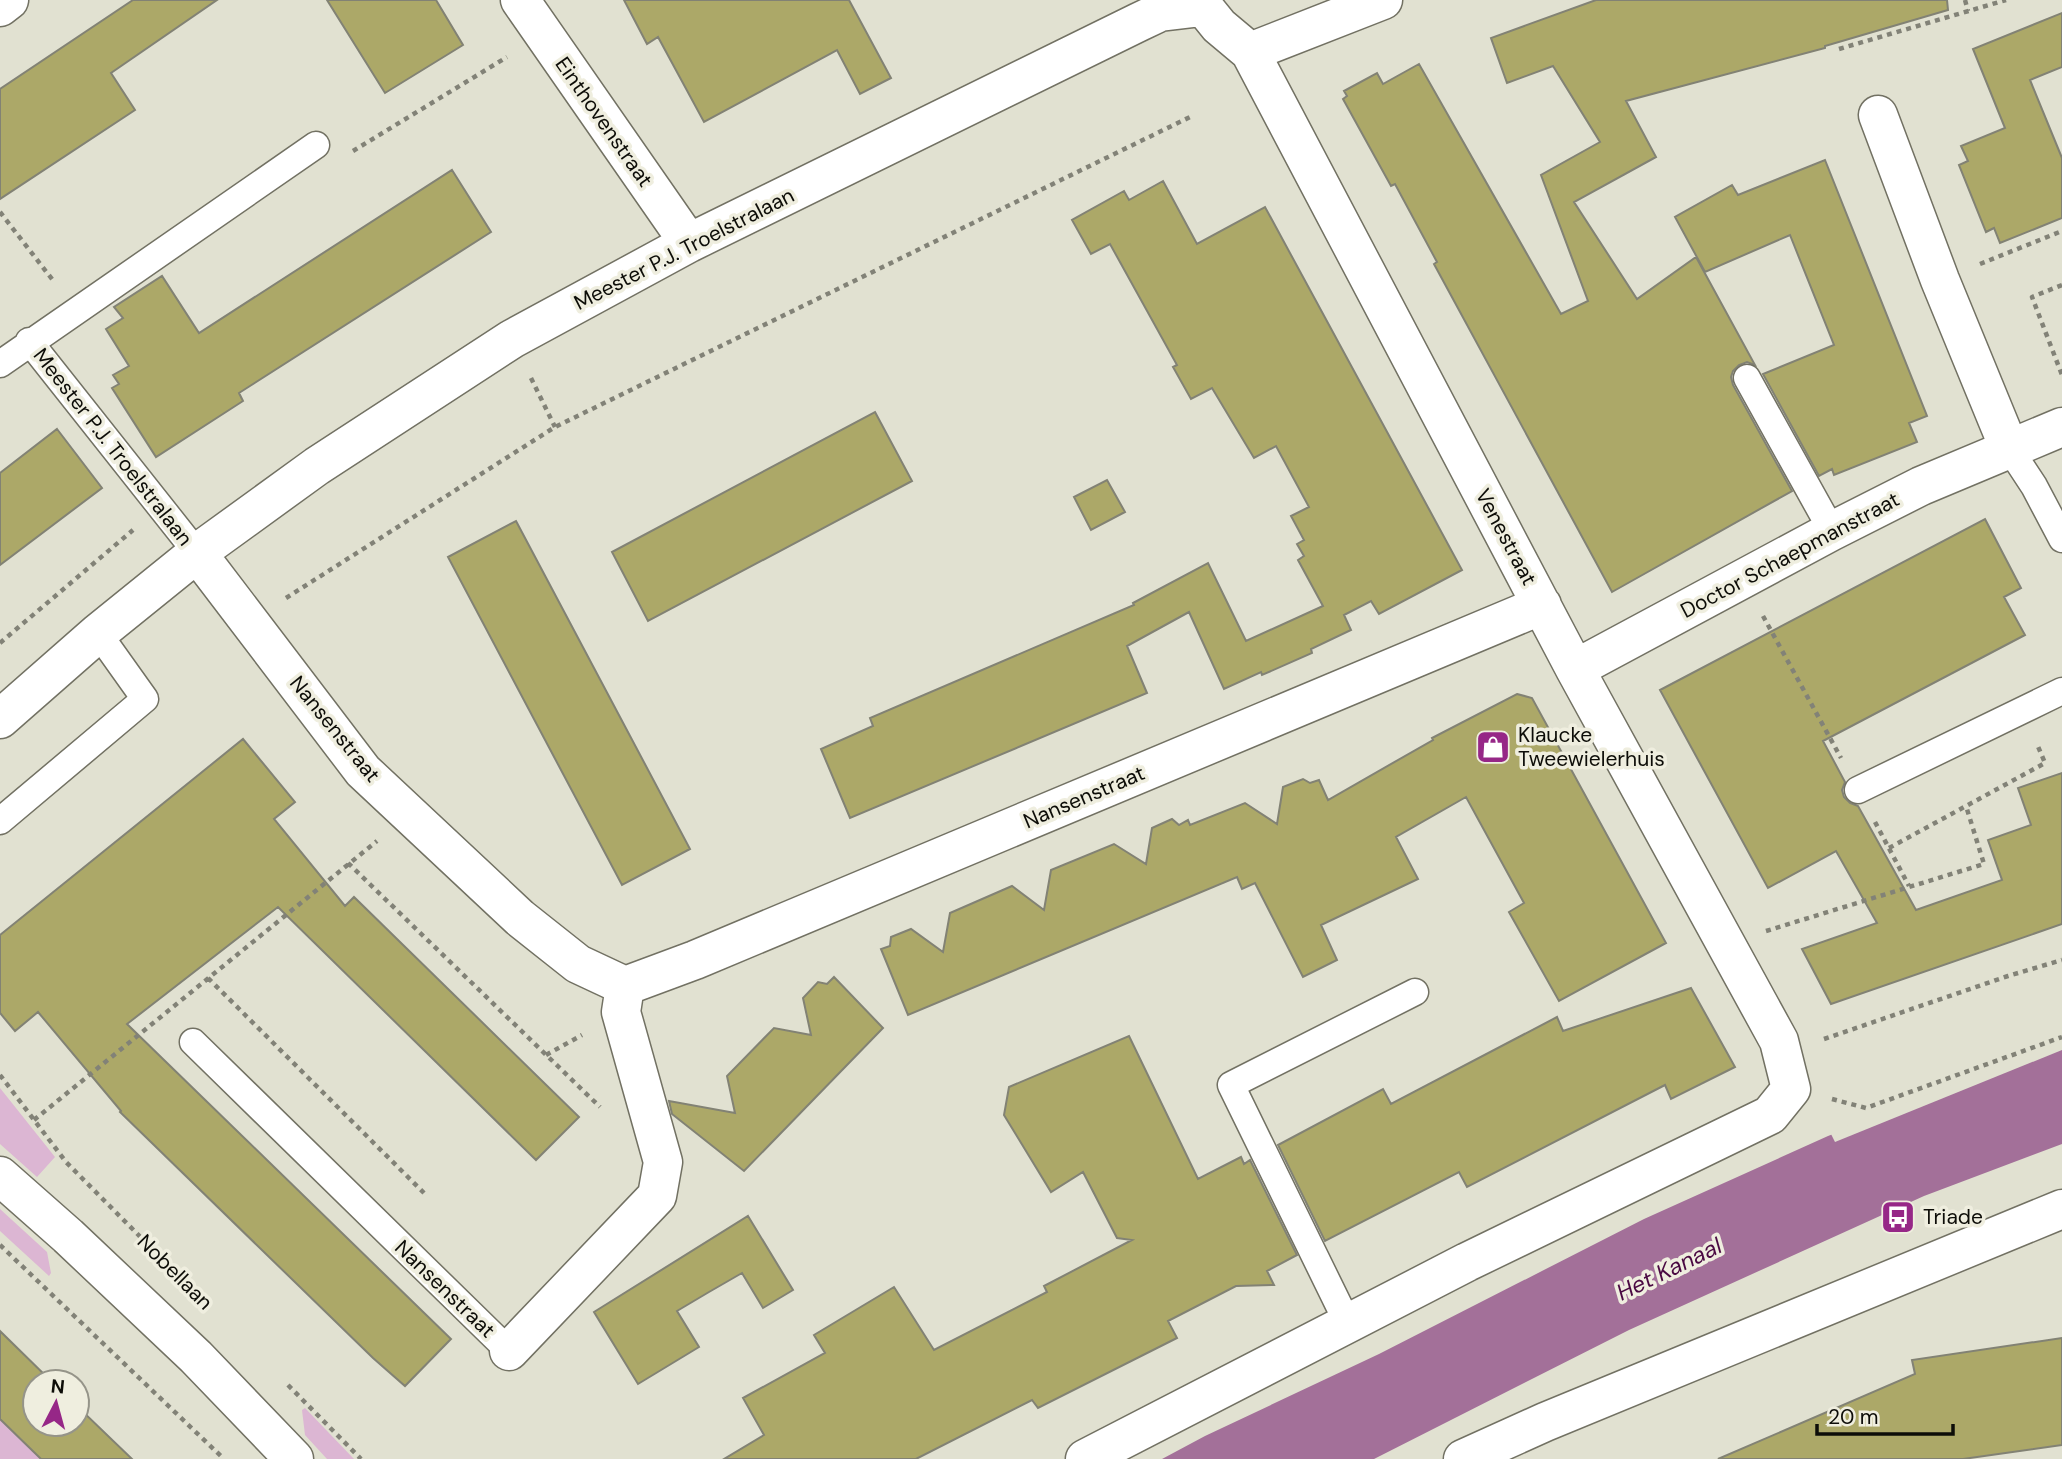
<svg xmlns="http://www.w3.org/2000/svg" width="2062" height="1459" viewBox="0 0 2062 1459" font-family="'DM Sans',sans-serif">
<rect width="100%" height="100%" fill="#e1e1d1"/>
<path fill="#dcb6d3" d="M0,1088L55,1157L37,1177L0,1144Z
M0,1209L47,1252L51,1273L49,1276L0,1231Z
M305,1408L354,1459H327L305,1435L302,1410Z
M0,1419L41,1459H0Z"/>
<path fill="#a37099" d="M2062,1046V1144L1924,1196L1629,1330L1374,1459H1162L1205,1436L1379,1354L1644,1219L1828,1136Z"/>
<path fill="#e1e1d1" d="M2062,1042V1050L1835,1142L1830,1132Z"/>
<path fill="#aca868" stroke="#828274" stroke-width="2" d="M133,0H217L111,73L135,110L0,199V89Z
M327,0H436L463,45L385,93Z
M624,0H849L891,78L860,94L837,50L704,122L658,37L647,44Z
M1596,0H1947L1948,10L1825,46V48L1626,101L1656,157L1574,202L1637,299L1696,257L1755,365L1747,362L1739,365L1733,371L1731,377L1733,385L1792,491L1612,592L1434,264L1437,262L1395,184L1391,186L1343,99L1347,96L1344,91L1377,73L1383,84L1419,64L1561,314L1588,301L1541,175L1600,142L1553,66L1507,83L1491,38Z
M2062,13V67L2030,80L2062,158V218L2000,243L1994,228L1986,232L1959,165L1968,161L1961,146L2005,128L1973,49Z
M1825,160L1927,416L1909,423L1917,442L1834,475L1832,469L1819,476L1763,374L1834,345L1790,235L1705,272L1675,217L1732,185L1738,195Z
M452,170L491,232L239,393L243,401L156,457L112,388L119,384L113,375L129,366L106,329L123,318L114,307L162,276L199,333Z
M1163,181L1197,244L1265,207L1462,570L1379,614L1371,601L1344,615L1351,630L1311,649L1312,653L1262,675L1261,672L1224,689L1189,612L1127,646L1147,693L850,818L821,749L873,726L870,718L1134,605L1133,603L1208,563L1246,641L1323,606L1298,560L1304,556L1297,544L1304,540L1291,516L1309,507L1276,446L1254,458L1212,388L1191,399L1173,367L1177,365L1110,244L1091,254L1072,220L1124,191L1129,200Z
M875,412L912,481L648,621L612,552Z
M57,429L102,488L0,565V473Z
M1107,480L1125,512L1091,530L1074,497Z
M1985,519L2021,588L2004,597L2025,635L1823,741L1845,782L1842,790L1844,797L1850,803L1858,806L1916,910L2002,880L1988,840L2031,825L2018,788L2062,773V924L1831,1004L1802,949L1877,923L1836,851L1768,888L1660,690Z
M516,521L690,849L622,885L448,557Z
M1517,694L1532,698L1666,943L1559,1001L1509,912L1524,903L1466,797L1396,837L1418,879L1321,925L1337,960L1303,977L1255,883L1242,889L1237,877L908,1015L881,949L890,946L891,937L911,929L943,952L950,913L1012,886L1044,910L1051,870L1114,844L1146,864L1152,828L1172,819L1179,825L1188,820L1190,825L1245,803L1277,824L1283,787L1303,779L1310,783L1319,780L1328,800L1433,740L1432,738Z
M243,739L295,802L274,819L345,906L354,897L579,1117L536,1160L278,907L127,1024L451,1339L405,1386L373,1358L120,1112L121,1111L38,1012L15,1031L0,1013V935Z
M834,977L883,1028L744,1171L672,1114L669,1101L735,1113L727,1076L774,1028L811,1035L803,998L818,982L827,984Z
M1691,988L1735,1067L1671,1099L1665,1085L1467,1187L1459,1172L1325,1241L1278,1145L1383,1089L1391,1104L1557,1017L1563,1031Z
M1129,1036L1198,1179L1241,1157L1244,1164L1250,1160L1297,1255L1267,1271L1274,1285L1236,1286L1168,1321L1177,1338L1038,1408L1032,1400L916,1459H724L764,1435L743,1398L825,1353L814,1335L894,1287L934,1350L1047,1292L1044,1286L1132,1240L1117,1238L1083,1172L1051,1192L1004,1115L1009,1087Z
M748,1216L793,1290L763,1308L742,1273L709,1292L677,1311L699,1347L638,1384L594,1312Z
M0,1331L52,1382H35V1424H77V1406L132,1459H41L0,1419Z
M2062,1338V1445L1963,1459H1718L1915,1374L1912,1360Z"/>
<g fill="none" stroke-linecap="round" stroke-linejoin="round">
<g stroke="#727163" stroke-width="29">
<path id="lane" d="M29,341L197,553
M0,364L316,145
M1747,378L1832,531
M2009,448L2034,486L2062,539
M1858,790L2062,691
M0,821L145,699L98,633
M193,1042L509,1351
M1348,1324L1231,1085L1415,992"/>
</g>
<g stroke="#727163" stroke-width="41">
<path id="street" d="M520,0L689,243
M0,7L9,0
M1250,52L1383,0
M1878,115L1940,280L2009,448
M197,553L363,771L520,918L578,964L625,986L695,960L1542,605
M1575,669L1832,531L1921,486L2062,427
M0,719L98,633L197,553L317,466L512,339L689,243L1139,22L1160,12L1202,7
M509,1351L657,1196L663,1162L621,1012L625,986
M1085,1459L1467,1262L1770,1115L1791,1089L1779,1041L1575,669L1250,52L1219,26L1198,0"/>
</g>
<g stroke="#727163" stroke-width="41">
<path id="secondary" d="M0,1176L68,1236L196,1357L294,1459
M1463,1459L1545,1422L2062,1209"/>
</g>
<path stroke="#828277" stroke-width="4.5" stroke-dasharray="5 5" stroke-linecap="butt" d="M1965,0L1968,11
M1839,49L2006,0
M353,151L507,57
M0,212L55,283
M1980,264L2062,231
M2062,285L2032,297L2062,375
M531,378L555,427
M286,598L555,427L1190,117
M1763,616L1841,758
M0,643L133,530
M1875,822L1909,886
M1889,848L2045,763L2037,744
M348,863L600,1107
M1766,931L1984,864L1966,806
M208,978L424,1193
M1824,1039L2008,976L2062,960
M546,1055L582,1035
M0,1075L66,1162L200,1297
M1832,1099L1866,1108L2062,1037
M34,1120L377,841
M0,1245L224,1459
M288,1385L361,1459"/>
<use href="#lane" stroke="#fff" stroke-width="26"/>
<use href="#street" stroke="#fff" stroke-width="38"/>
<use href="#secondary" stroke="#fff" stroke-width="38"/>
</g>
<defs>
<g id="shop-square" transform="scale(1.75)"><rect x="-9" y="-9" width="18" height="18" rx="4" fill="#962787" stroke="#efeedf"/><path d="M-5-2.5h2.3a2.7 3.5 0 0 1 5.4 0H5L5.5 6h-11ZM-1.5-2.5h3a1.5 2.3 0 0 0-3 0Z" fill="#fff"/></g>
<g id="bus-square" transform="scale(1.75)"><rect x="-9" y="-9" width="18" height="18" rx="4" fill="#962787" stroke="#efeedf"/><path d="M-5-6H5V4H4V6H2V4H-2V6H-4V4H-5ZM-3.5-4V0h7V-4ZM-3.5 1.2v1.5H-2V1.2ZM2 1.2v1.5H3.5V1.2Z" fill="#fff"/></g>
</defs>
<g fill-rule="evenodd">
<use href="#shop-square" x="1493" y="747"/>
<use href="#bus-square" x="1898" y="1217"/>
</g>
<g text-anchor="middle" dominant-baseline="central" stroke-width="7" stroke-linejoin="round" paint-order="stroke">
<g font-size="21" fill="#0d0d08" stroke="#efeedf">
<text transform="translate(604 122) rotate(55)">Einthovenstraat</text>
<text transform="translate(684 249) rotate(-27)">Meester P.J. Troelstralaan</text>
<text transform="translate(113 447) rotate(52)">Meester P.J. Troelstralaan</text>
<text transform="translate(1506 537) rotate(62)">Venestraat</text>
<text transform="translate(1790 555) rotate(-28)">Doctor Schaepmanstraat</text>
<text transform="translate(335 729) rotate(51)">Nansenstraat</text>
<text transform="translate(1084 797) rotate(-23)">Nansenstraat</text>
<text transform="translate(175 1272) rotate(45)">Nobellaan</text>
<text transform="translate(445 1289) rotate(44)">Nansenstraat</text>
</g>
<g font-size="21" fill="#0d0d08" stroke="#efeedf" text-anchor="start">
<text x="1518" y="735">Klaucke<tspan x="1518" dy="24">Tweewielerhuis</tspan></text>
<text x="1923" y="1217">Triade</text>
</g>
<g font-size="23" font-style="italic" fill="#4a0942" stroke="#efeedf">
<text transform="translate(1669 1269) rotate(-26)">Het Kanaal</text>
</g>
</g>
<g transform="translate(56 1403) rotate(6)"><circle r="33" fill="#efeedf" stroke="#959489" stroke-width="2"/>
<path d="M0-5L12 26L0 18L-12 26Z" fill="#962787"/>
<text y="-10" font-size="19" font-weight="bold" text-anchor="middle" fill="#0d0d08">N</text>
</g>
<path d="M1817 1424v10h136v-10" fill="none" stroke="#0d0d08" stroke-width="3.5"/>
<text x="1828" y="1424" font-size="21" fill="#0d0d08" stroke="#efeedf" stroke-width="5" paint-order="stroke">20 m</text>
</svg>
